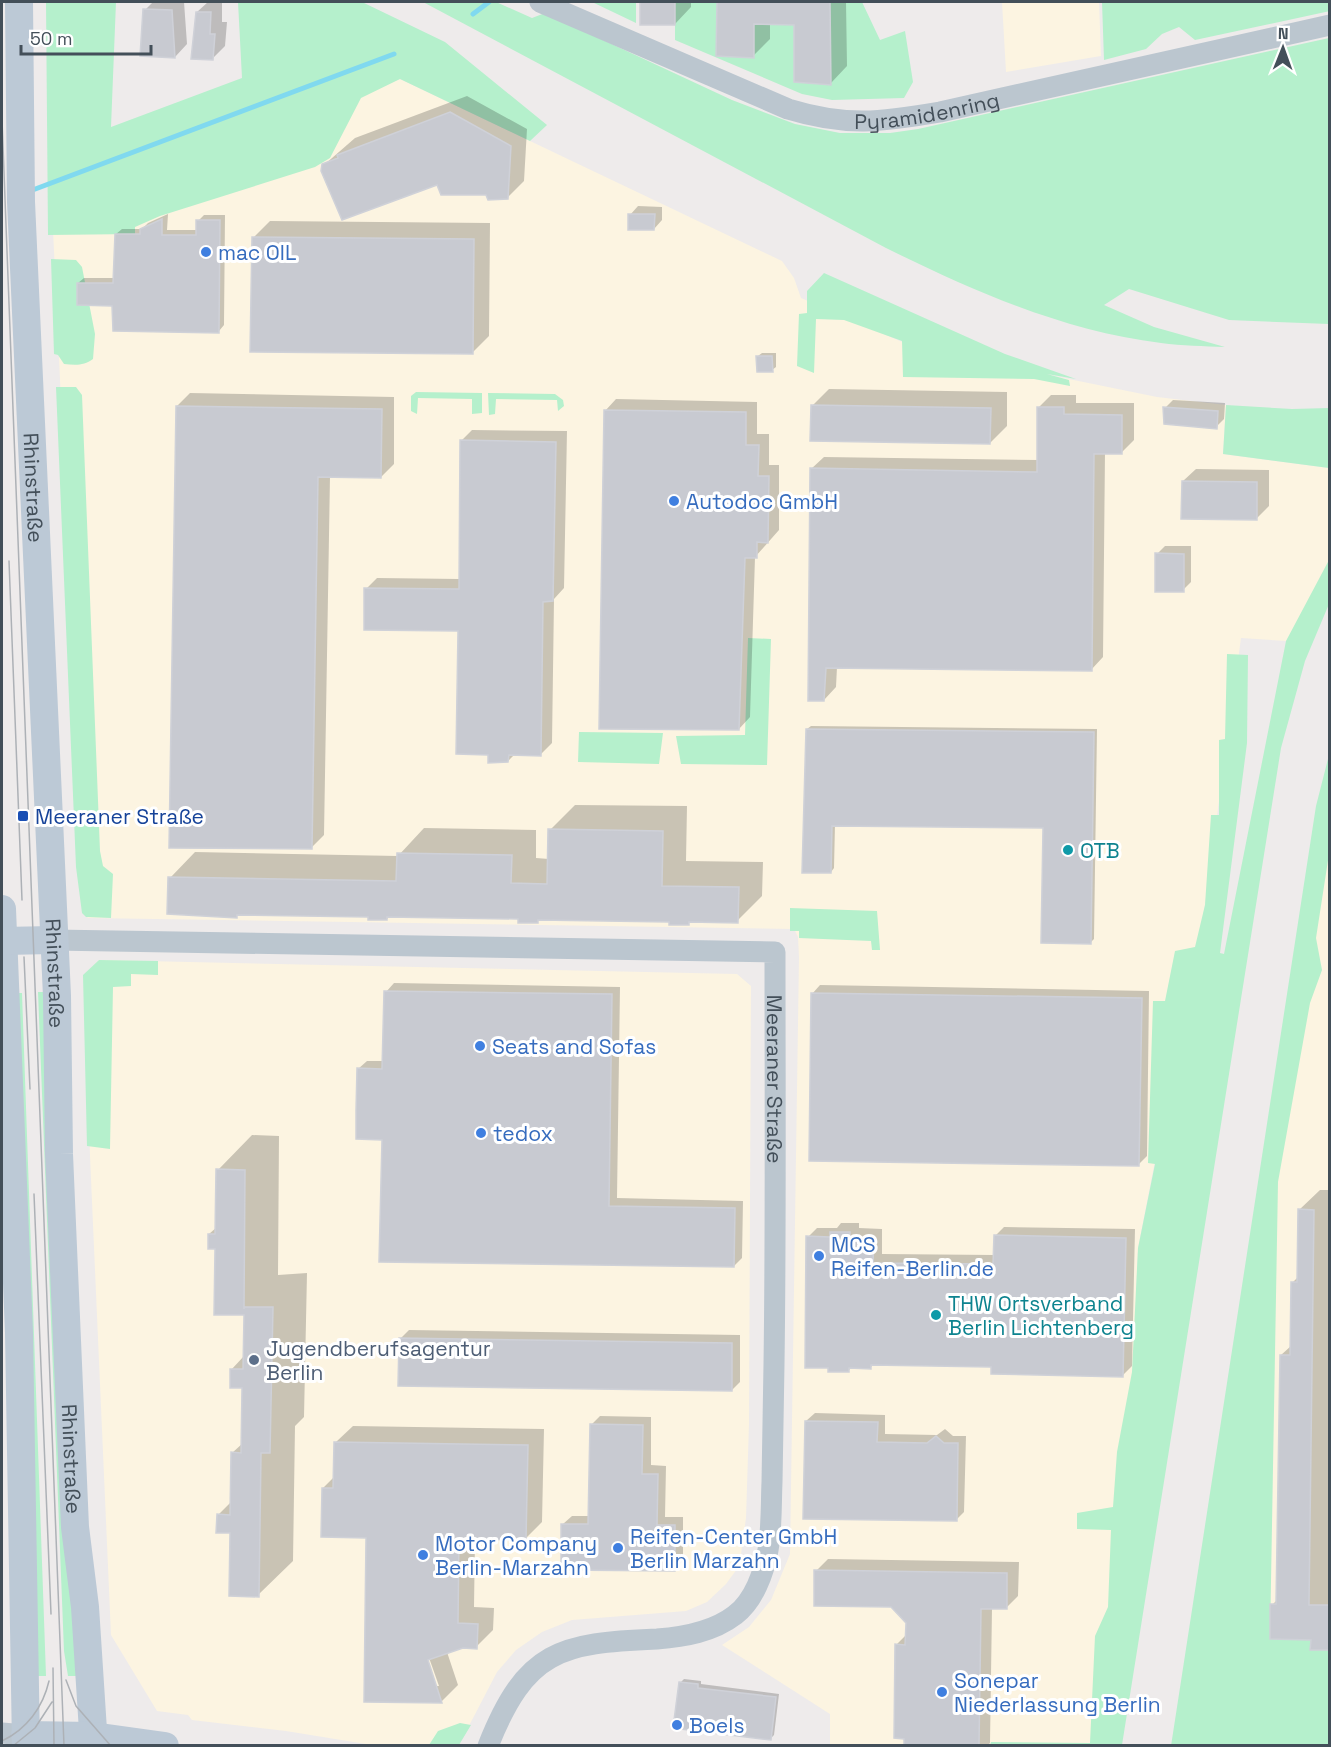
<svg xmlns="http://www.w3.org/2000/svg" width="1331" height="1747" viewBox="0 0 1331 1747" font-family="'Space Grotesk',sans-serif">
<rect width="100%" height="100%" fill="#eeebeb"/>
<path fill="#fcf4e1" d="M1002,2H1099L1101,56L1006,72Z
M400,79L782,261L794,278L801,298L916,348L1157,397L1226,405L1223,454L1329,468V569L1286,641L1241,638L1205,905L1138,1248L1130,1463L1090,1744L830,1745V1714L722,1645L749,1627L771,1600L790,1554L799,957L798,937L794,929L88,918L85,915L52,208Z
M1329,828V1745L1249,1746L1267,1205Z
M99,960L737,974L751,986L749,1424L746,1518L741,1554L737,1569L726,1584L707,1602L686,1611L572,1620L542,1632L516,1650L497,1672L459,1745H372L286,1731L192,1720L188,1715L157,1711L111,1635L90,1156L85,974Z"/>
<path fill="#b5f0cc" d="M46,2H116L111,127L242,78L238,2H362L445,42L547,125L530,141L400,79L361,98L330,158L315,167L160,216L135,227V234L48,235Z
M423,2H496L532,18L545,13L732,100L795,124L840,133H890L918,129L1329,38V324L1229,320L1129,289L1104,305L1154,327L1225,347C1204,346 1182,346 1161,343C1064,331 973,291 886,248Z
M592,2H636V23Z
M675,2H862L880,40L905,31L913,82L904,98L832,100L802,94L675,40Z
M1102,2H1329L1330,11L1195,40L1179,27L1162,34L1146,49L1104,60Z
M51,259L76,260L82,267L95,334L93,359C84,366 75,365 64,364L58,355L54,354Z
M824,273L1005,354L1076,379L1047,374L1069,380L1070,386L1034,379L903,377L902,341L844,320L816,319L814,373L797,366L799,314L807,313V291Z
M56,387H76L82,395L100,851L103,866L113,874L111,918L86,917L82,913L76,867Z
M416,392L482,393V413L472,414V399L418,398L417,414L411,411V396Z
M488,393L555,394L563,400L564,406L558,411L557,400L496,399L495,414L489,415Z
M1226,405L1292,409L1329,408V468L1223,454Z
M1329,560V604L1305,661L1281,748L1122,1745H990L991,1742L1090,1743L1095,1636L1108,1607L1111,1530L1077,1529V1513L1113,1507L1117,1452L1132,1372L1138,1248L1155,1164L1148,1163L1153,1001H1165L1175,951L1195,947L1205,905L1211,815H1219V740L1225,739L1227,654L1248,655L1247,743L1220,953L1224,954L1286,641Z
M748,638L771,639L767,765L681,764L676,736L745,735Z
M579,732L663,733L659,764L578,762Z
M1329,755V854L1316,938L1322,970L1310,1003L1278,1182L1270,1639L1311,1640V1650H1329V1745L1171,1746L1316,806Z
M790,908L877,911L880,950H872L871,941L799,938V931H790Z
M99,960L158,961V975L131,974V986L113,987L110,1149L87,1146L83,975Z
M38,992H45L80,1676H68L64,1651Z
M15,993H22L46,1676H35Z
M460,1723L471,1725L459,1745H429L438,1731Z"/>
<path fill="#0003" fill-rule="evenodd" d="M153,2H184L187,44L175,57L145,10Z
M208,2H222V22H227L225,46L213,58L197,12Z
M641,2H691V7L675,24L641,23Z
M719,2H846L847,66L831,83L796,24L770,23V39L753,56L718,54Z
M467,96L527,129L524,181L507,198L438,183L324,165L355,138Z
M638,206L662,207V220L654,229L630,215Z
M168,214L167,230H198V221L204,215H225L224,325L219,331L114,304L78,283L84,278H115L116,234L122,229H142L148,223Z
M270,221L490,223L489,336L472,353L253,238Z
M762,353H776V367L772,370L758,356Z
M829,389L1007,392V426L990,443L812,406Z
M190,393L394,397V464L381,477L330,476L324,835L311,848L177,406Z
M1051,395H1076V403H1134V440L1122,452H1105L1103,657L1091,670L837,667L836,687L824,700L811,469L824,457L1039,460V407Z
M616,399L757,402V434H769V465H779V530L755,557L750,717L739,729L605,411Z
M1173,400L1225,403L1224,419L1216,427L1165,408Z
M472,430L567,431L564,588L554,599L552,743L541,754H515L508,761L489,753L459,630L366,589L377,578L460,579L461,441Z
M1196,469L1269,470V506L1256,519L1183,481Z
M1165,546H1191V582L1183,590L1157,554Z
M811,726L1097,729L1094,939L1090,943L1045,826L835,824L834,868L831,872L807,729Z
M575,805L687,806L686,861L763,862L762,896L737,921H691L688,923L671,920L540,918L537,921L520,918L390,916L387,919L369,916L240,913L237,916L170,878L195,852L398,856L424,828L536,830V858L549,859L550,830Z
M394,983L620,987L617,1198L743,1201L742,1258L734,1266L383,1138L358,1069L367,1061H384L386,992Z
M820,985L1149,991L1147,1156L1139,1164L812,994Z
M252,1135L279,1136L278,1275L307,1273L304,1417L295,1426L293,1561L258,1595L231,1531L218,1515L232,1501V1453L243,1443L244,1386L231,1370L244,1356L245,1314L209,1234L217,1227L218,1170Z
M1320,1190H1330V1649L1312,1648V1639L1272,1605L1278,1599L1281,1355L1291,1346L1292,1283L1298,1277L1299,1210Z
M841,1223H859V1228L882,1229V1254L995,1255V1236L1004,1227L1135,1229L1132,1366L1123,1375L993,1365L874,1364L871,1367H852L848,1371L808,1237L817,1228H837Z
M409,1330L740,1335V1382L732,1390L401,1338Z
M815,1413L885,1415V1434L937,1435L945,1429L953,1436H966L964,1512L956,1520L806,1421Z
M600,1416L651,1417V1465L666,1466L665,1517H683V1561L674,1570L563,1524L572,1516H590L591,1425Z
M353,1426L544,1429L542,1522L525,1539L475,1538L474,1607L494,1608L493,1630L476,1647H463L447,1652L458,1685L442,1701L365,1700L367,1536L323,1488L335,1476L336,1442ZM427,1652L439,1686H435L424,1653Z
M828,1559L1019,1562L1018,1596L1006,1608H992L990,1743L987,1746H905L896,1645L907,1634V1622L891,1606L816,1571Z
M684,1679L701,1681V1684L779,1694L774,1735L771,1738L680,1683Z"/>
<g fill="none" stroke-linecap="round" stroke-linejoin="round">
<path stroke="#80d9ef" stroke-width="5" d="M473,14L489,2
M30,191L394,54"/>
</g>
<path fill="#c8cad1" stroke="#cfd1d8" stroke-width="1.5" d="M640,2H675V25H640Z
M717,2H830L831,85L794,82V25L754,24V58L716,56Z
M143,9L172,10L175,58L140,56Z
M196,12H211L210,34H215L213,60L191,59Z
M450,112L511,146L508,199L488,200L486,195H441L437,185L342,220L321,171L322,164L338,158L337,155Z
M628,214H655L654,230H628Z
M162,219V235H196V220H220L219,333L113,331L112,306L77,305V283H113L115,234H140V229Z
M252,237L474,239L473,354L250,352Z
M756,356H772L773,372H757Z
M811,405L991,408L990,444L810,441Z
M176,406L382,409L381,478L318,477L312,849L169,848Z
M1037,407H1064V414L1122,415V454H1094L1092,671L826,668L824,701H808L810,468L1037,472Z
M1163,407L1218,411L1217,429L1164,424Z
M604,410L746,412V445H759L758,476H769L768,543L757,542V558H745L739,730L599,729Z
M460,440L556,442L553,601L543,602L541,756L509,755L508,762L488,763V755L456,754L458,631L364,630V588L459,589Z
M1182,481L1257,482V520L1181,519Z
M1155,553L1184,554V592H1155Z
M806,729L1094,732L1091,944L1041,943L1043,828L832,826L831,873H802Z
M548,829L663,831L662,886L739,887L738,923L689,922V925H669V922L538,920V923H518V919L387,917V920H368V917L237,915V918L167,914L168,877L396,881L397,853L512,855L511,883L547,884Z
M384,991L612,994L609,1206L735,1208L734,1267L379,1262L382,1140L356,1139V1111L357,1068L382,1069Z
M811,993L1142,998L1139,1166L809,1161Z
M216,1169L245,1170L244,1309V1307H273L270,1453H261L259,1597L229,1596L230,1533H216L217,1514L230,1515L231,1452L241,1453L242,1388H230V1369H243L244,1315H214L215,1249H208V1234H215Z
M1298,1209L1314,1210L1309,1605H1329V1650H1310L1311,1640L1270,1639V1604H1276L1280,1355H1290L1291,1282H1297Z
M830,1232H850V1237H874L873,1263L993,1264L994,1235L1126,1238L1123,1377L991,1374V1367L871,1365V1369L849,1368V1372H828V1368H805L806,1236L830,1237Z
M399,1338L732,1343V1391L398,1386Z
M805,1421L878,1422L877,1442L927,1443L936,1436L944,1443H958L957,1521L803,1519Z
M590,1424L643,1425L642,1474H658L657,1525H675V1571L561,1570V1524H588Z
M334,1442L528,1445L526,1540L459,1539L458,1623L478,1624L477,1649L463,1648L428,1660L442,1703L364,1702L366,1538L321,1537L322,1488H333Z
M814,1570L1007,1573V1609H981L979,1746H904V1739L894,1738L895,1644L905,1645L906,1623L891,1607L814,1606Z
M679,1682L698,1684V1688L776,1697L771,1740L673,1728Z"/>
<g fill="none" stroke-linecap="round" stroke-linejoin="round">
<g stroke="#bbc6cf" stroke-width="21">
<path id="s1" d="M540,2L788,109C847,127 881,122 940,112L1330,25"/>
<path id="s2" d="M53,940L775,952C775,1090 776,1227 774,1364C773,1403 773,1443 772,1482C771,1504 772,1528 768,1550C764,1572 754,1601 735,1615C713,1632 684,1637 657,1639C560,1643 526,1650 488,1746"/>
<path d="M2,1733L25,1735"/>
</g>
<g stroke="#bcc9d6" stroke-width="28">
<path id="s3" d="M19,2L21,202L57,996L59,1154L75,1527L85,1607L94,1746"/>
<path d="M2,909L19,1333L26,1746"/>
<path d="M3,941L53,940"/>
<path d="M25,1735L93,1736L165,1746"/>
</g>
<path stroke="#adb1b6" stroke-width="1.5" d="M2,120L64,1746
M9,561L22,900
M24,957L30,1089
M34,1194L51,1614
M53,1668L54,1746
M66,1680L76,1706L111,1746
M2,1741C27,1729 43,1707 49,1681
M13,1746L35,1728L52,1702"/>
</g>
<g fill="#3f7fe0" stroke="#fff" stroke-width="2">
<circle cx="206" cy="252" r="6"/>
<circle cx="674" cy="501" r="6"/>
<circle cx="480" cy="1046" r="6"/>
<circle cx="481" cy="1133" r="6"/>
<circle cx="819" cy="1256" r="6"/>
<circle cx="618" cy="1548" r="6"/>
<circle cx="423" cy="1555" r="6"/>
<circle cx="942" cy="1692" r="6"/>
<circle cx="677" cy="1725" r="6"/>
</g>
<rect fill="#1a4fb4" stroke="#fff" stroke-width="2" x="17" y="810" width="12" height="12" rx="3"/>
<g fill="#0f9aa8" stroke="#fff" stroke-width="2">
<circle cx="1068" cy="850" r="6"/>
<circle cx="936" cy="1315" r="6"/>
</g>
<circle fill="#5c6f8a" stroke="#fff" stroke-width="2" cx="254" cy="1360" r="6"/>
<g text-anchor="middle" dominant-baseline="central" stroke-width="6" stroke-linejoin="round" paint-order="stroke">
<g font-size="21" fill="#434f59" stroke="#fff">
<text stroke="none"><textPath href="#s1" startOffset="411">Pyramidenring</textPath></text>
<text stroke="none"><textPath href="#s3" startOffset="486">Rhinstraße</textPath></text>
<text stroke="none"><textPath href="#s3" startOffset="972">Rhinstraße</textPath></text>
<text stroke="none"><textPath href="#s2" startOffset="849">Meeraner Straße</textPath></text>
<text stroke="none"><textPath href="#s3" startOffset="1458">Rhinstraße</textPath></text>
</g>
<g font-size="21" fill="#366cbe" stroke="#fff" text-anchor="start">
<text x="218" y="252">mac OIL</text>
<text x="686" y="501">Autodoc GmbH</text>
<text x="492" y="1046">Seats and Sofas</text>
<text x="493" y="1133">tedox</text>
<text x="831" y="1244">MCS<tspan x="831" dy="24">Reifen-Berlin.de</tspan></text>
<text x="630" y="1536">Reifen-Center GmbH<tspan x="630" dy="24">Berlin Marzahn</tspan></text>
<text x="435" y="1543">Motor Company<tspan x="435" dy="24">Berlin-Marzahn</tspan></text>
<text x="954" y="1680">Sonepar<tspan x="954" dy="24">Niederlassung Berlin</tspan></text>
<text x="689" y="1725">Boels</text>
</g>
<g font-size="21" fill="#164399" stroke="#fff" text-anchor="start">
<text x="35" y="816">Meeraner Straße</text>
</g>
<g font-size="21" fill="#0d838f" stroke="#fff" text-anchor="start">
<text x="1080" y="850">OTB</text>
<text x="948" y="1303">THW Ortsverband<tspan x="948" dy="24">Berlin Lichtenberg</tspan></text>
</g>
<g font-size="21" fill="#4e5e75" stroke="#fff" text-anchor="start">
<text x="266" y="1348">Jugendberufsagentur<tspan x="266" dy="24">Berlin</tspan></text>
</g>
</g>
<rect width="1331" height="1747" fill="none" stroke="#434f59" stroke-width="6"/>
<g transform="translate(1283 48) rotate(1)" stroke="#ffffff" stroke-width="4.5" paint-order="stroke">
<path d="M0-4.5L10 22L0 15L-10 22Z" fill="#434f59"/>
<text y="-9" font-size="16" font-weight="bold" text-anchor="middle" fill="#434f59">N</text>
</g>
<path d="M21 45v9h130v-9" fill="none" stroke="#434f59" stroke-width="3"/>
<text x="30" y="45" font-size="18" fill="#434f59" stroke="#ffffff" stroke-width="4.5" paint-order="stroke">50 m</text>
</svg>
